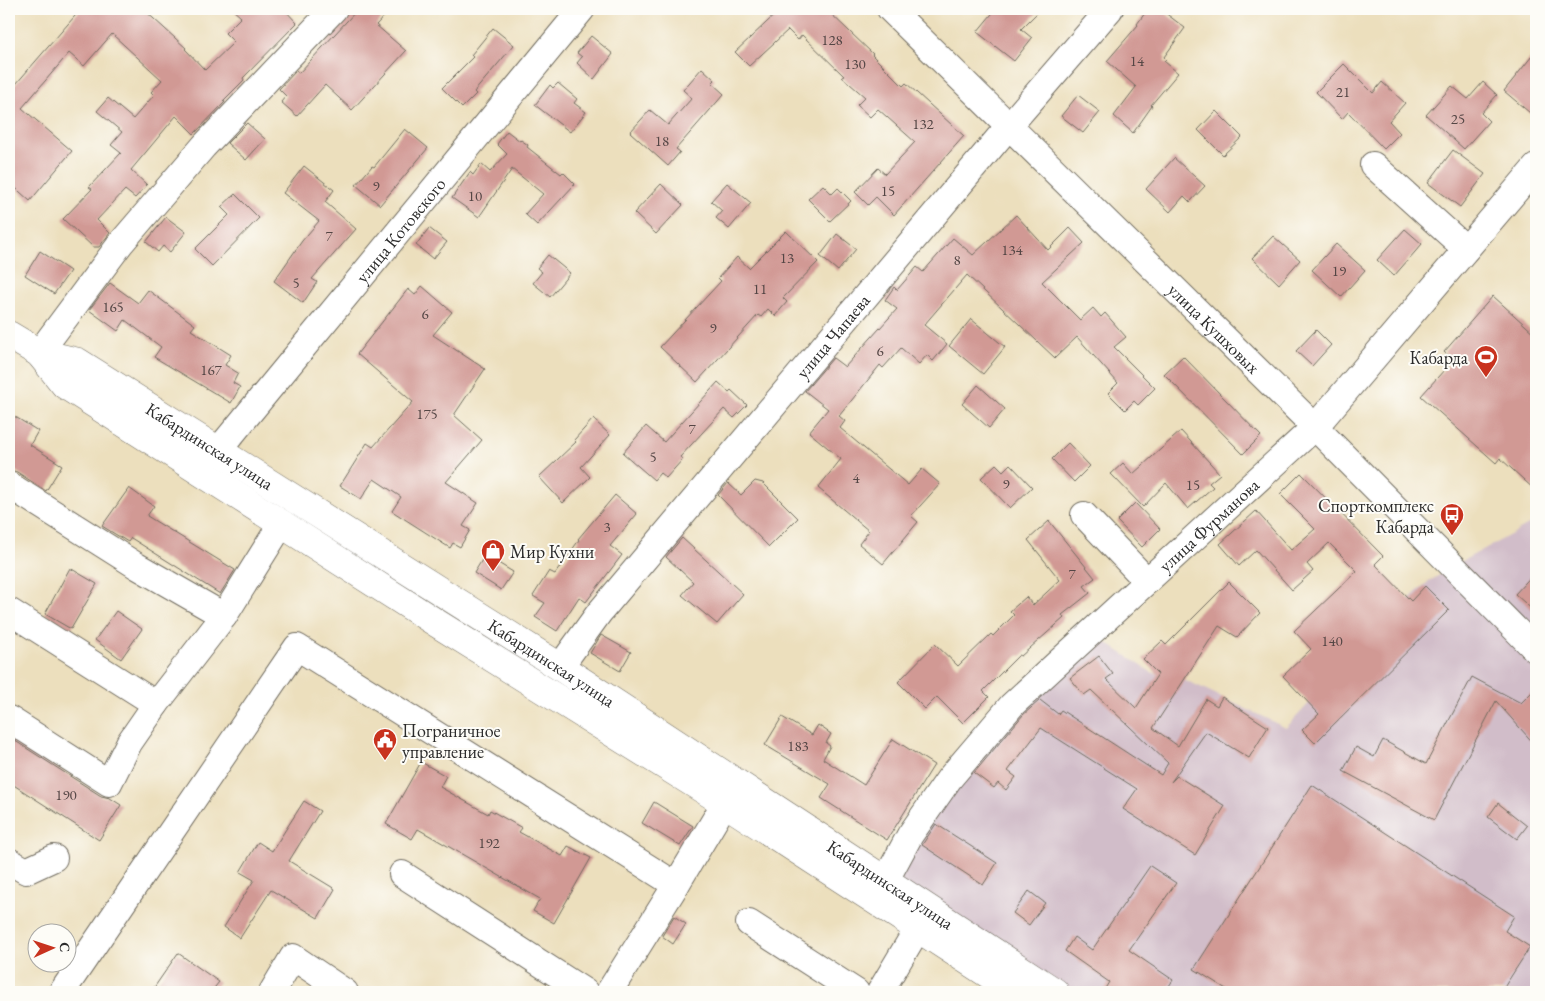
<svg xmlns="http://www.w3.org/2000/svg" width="1545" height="1001" viewBox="0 0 1545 1001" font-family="'EB Garamond',serif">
<rect width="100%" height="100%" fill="#fdfcf7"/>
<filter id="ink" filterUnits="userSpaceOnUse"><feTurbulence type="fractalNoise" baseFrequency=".02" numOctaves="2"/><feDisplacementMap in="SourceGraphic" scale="10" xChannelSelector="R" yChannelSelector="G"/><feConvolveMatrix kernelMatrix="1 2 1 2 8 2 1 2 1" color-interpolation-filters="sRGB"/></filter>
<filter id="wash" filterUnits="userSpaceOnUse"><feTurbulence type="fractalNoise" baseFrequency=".0096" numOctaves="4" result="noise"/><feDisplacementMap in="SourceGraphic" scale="20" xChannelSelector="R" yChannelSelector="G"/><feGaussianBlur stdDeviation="1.12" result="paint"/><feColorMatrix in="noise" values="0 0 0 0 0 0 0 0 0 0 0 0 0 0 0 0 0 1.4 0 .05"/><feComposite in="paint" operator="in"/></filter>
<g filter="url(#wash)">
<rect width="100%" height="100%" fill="#ecdfbd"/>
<path fill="#d1bdc9" d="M1536,521V992H1055L886,881L910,835L1090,632L1151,672L1192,683L1286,728L1387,620L1424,585L1453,566Z"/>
<g id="blocks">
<path fill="#d19994" d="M81,9H143L186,48L185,49L205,70L234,42L225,33L241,17L232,9H284L297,23L243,78L244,80L223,101L225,102L194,134L176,116L131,170L147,185L135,198L125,190L97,220L110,233L99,247H93L63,219L92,189L89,187L121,153L111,145L122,132L97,111L108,98L133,119L154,95L151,92L162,80L112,34L84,66L69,53L22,108L72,151L30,201L9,182V92Z
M358,9H391L376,25L406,51L352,110L325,85L297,116L281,102L286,96L279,89L296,71L299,73Z
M781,9H826L873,54L872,55L903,86L906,83L964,136L894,215L876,197L868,205L855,192L878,168L885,174L915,142L878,109L870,117L857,105L865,97L842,77L844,76L802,35L798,40L788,30L749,66L735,52Z
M996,9H1041L1021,29L1032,38L1014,61L977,32Z
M1148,9H1160L1185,28L1164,57L1166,59L1164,61L1178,73L1151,105L1152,106L1133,133L1114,116L1136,87L1107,61L1138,25L1137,24Z
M493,28L514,45L474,92L476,94L462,108L442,88L473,57L471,55Z
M591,36L613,54L594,79L577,63L582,57L577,53Z
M1536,51V118L1504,91Z
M1344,64L1373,93L1382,82L1405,103L1389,121L1400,133L1384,149L1348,112L1342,119L1316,92Z
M702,68L715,80L712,83L724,94L676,149L680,152L668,166L630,132L650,110L668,125L692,98L683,90Z
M1483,82L1497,95L1481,113L1489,121L1464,149L1426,115L1452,86L1468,99Z
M558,83L577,99L574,103L586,112L570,132L535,105L550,85L553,88Z
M1078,95L1100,112L1083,133L1061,116Z
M1216,111L1242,137L1223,155L1198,130Z
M247,123L265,139L246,160L227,143Z
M405,129L428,148L380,205L356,185L372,166L374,167Z
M507,131L520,141L521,140L528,145L527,147L561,174L563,172L575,184L537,225L525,214L543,194L512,169L479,217L452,198L470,172L473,175L481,164L490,172L507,154L497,144Z
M1453,150L1485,174L1460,207L1428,183Z
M1174,158L1205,186L1190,202L1184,196L1170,212L1146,189Z
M304,166L334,190L325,202L356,229L312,279L317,282L303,303L274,281L302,241L319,221L283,193Z
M727,183L751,203L729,229L716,218L722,211L711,201Z
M661,184L683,205L656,234L634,213Z
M823,185L832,194L838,188L851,201L830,221L808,199Z
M235,194L259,218L212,266L195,249L229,215L221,207Z
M1016,215L1048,250L1070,228L1084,243L1042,282L1080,320L1093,308L1101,317L1105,313L1126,337L1114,347L1155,388L1138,405L1134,401L1125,410L1108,393L1118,383L1077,337L1055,358L967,275L924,325L947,344L933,361L927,355L919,364L901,348L883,368L880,365L839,416L845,421L840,428L908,485L922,469L940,484L911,516L918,522L883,564L859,544L869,531L818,488L841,459L809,432L828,409L805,391L833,358L845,367L897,309L885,300L894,287L897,290L917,267L923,272L953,238L973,255Z
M166,217L186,232L170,252L163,246L158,252L146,242Z
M429,228L447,242L433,259L416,245Z
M1405,229L1422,244L1394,276L1377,260Z
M786,231L818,262L783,298L787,302L775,316L768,309L761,317L758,315L697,382L660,347L721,281L718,278L737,257L749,268Z
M837,234L856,249L838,271L820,256Z
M1273,236L1300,260L1279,284L1252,258Z
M1336,244L1365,270L1341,297L1312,270Z
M40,251L70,271L54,294L25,275Z
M548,255L570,273L550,297L533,283L542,272L537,268Z
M110,283L138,303L148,290L195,325L191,330L231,355L225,365L238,373L233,383L240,387L231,403L154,357L161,347L125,320L118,331L89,310Z
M422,286L452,312L433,335L485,369L454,415L482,440L446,482L478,503L463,526L470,530L460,547L453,543L450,548L392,511L401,497L374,479L361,499L340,486L367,443L373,447L413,402L357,354L408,289L415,295Z
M1493,296L1536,335V491L1500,458L1496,463L1421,396L1453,360L1444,352Z
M971,319L1005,347L983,374L949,346Z
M1316,330L1331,345L1312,366L1296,351Z
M1183,356L1261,436L1243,454L1164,374Z
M718,382L729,392L731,390L747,405L734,418L724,409L680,457L683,459L666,478L660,473L654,480L623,453L646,426L664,442Z
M978,385L1005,409L989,428L962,404Z
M9,413L38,431L30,445L62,465L46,491L17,472L9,470Z
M593,419L610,435L581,467L590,477L563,503L539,477L576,442L574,440Z
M1181,431L1220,474L1209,483L1213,487L1188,509L1166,483L1143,507L1111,474L1123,463L1133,474Z
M1068,443L1090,466L1074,482L1052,459Z
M996,464L1003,471L1010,464L1032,487L1010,508L981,478Z
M1301,473L1383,556L1375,564L1411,601L1425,586L1449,610L1315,743L1302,730L1319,714L1283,676L1311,649L1294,631L1357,571L1329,543L1307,564L1313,571L1292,590L1256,550L1239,566L1220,544L1256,511L1291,550L1315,529L1280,494Z
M755,481L763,483L798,518L769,547L718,495L728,483L741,495Z
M129,488L154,506L147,516L235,570L220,594L131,538L128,542L102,526Z
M615,495L637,514L610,546L622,555L586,602L579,597L557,631L535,617L545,603L533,596L549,571L555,574L579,540L578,539Z
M1135,503L1160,529L1142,547L1117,521Z
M1049,521L1095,578L1084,586L1090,593L1062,615L1064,618L1021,656L1019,655L983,691L989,697L963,723L937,697L925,709L898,682L935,644L958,666L991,634L993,636L1014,615L1010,611L1026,597L1033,605L1060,580L1028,540Z
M682,538L743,594L717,624L682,595L693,582L666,557Z
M485,555L513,572L501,590L474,573Z
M70,568L97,584L71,629L45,614Z
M1536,571V613L1515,594Z
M1229,582L1260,613L1237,637L1219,626L1153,728L1178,746L1206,699L1217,706L1222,697L1268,727L1249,758L1206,732L1171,782L1177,776L1225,806L1195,855L1123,809L1137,789L1041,728L1008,771L1016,777L1006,790L998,783L994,788L974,773L1023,715L1040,700L1058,714L1061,710L1161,775L1168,763L1091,690L1084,695L1070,678L1099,656L1113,674L1106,679L1136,708L1158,674L1143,659L1162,641L1166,645Z
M116,611L142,629L121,659L95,640Z
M601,635L631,652L620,671L590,653Z
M1472,677L1521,703L1536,688V746L1496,701L1434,820L1343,771L1356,747L1374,757L1383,740L1426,764Z
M782,717L812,735L818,725L831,734L826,743L830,746L823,759L864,785L893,739L934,765L887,840L821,798L830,784L765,745Z
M9,737L101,796L110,798L121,805L99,840L9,782Z
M421,762L446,776L440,787L488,814L490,810L522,828L519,832L562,856L568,846L591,858L554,923L533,911L540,899L418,829L412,839L386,824Z
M1312,785L1514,916L1505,931L1530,947L1501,992H1231L1194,969Z
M304,801L320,811L289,861L335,889L318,918L271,890L240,938L224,927L254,880L240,872L258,842L272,851Z
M654,802L693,826L680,846L642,823Z
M1498,803L1527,826L1517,839L1488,817Z
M936,824L997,863L983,885L922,845Z
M1150,866L1176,883L1129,950L1173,980L1165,992H1103L1109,982L1065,951L1074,937L1092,950Z
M1029,891L1045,903L1029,925L1013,913Z
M674,916L686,924L673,944L662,936Z
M178,953L219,982L211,992H151Z"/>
</g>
</g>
<g filter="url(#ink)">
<use href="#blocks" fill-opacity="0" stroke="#6f6a5e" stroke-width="1"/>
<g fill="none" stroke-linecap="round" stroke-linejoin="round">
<g stroke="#6f6a5e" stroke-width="28">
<g id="minor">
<path id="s1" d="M890,9L1315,427L1536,650"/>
<path d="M1373,165L1466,249"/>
<path d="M39,353L121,243L204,146L334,9"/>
<path id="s2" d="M217,452L582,9"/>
<path d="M9,485L137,566L224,616"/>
<path d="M1084,515L1147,581"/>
<path d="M9,611L156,704"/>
<path id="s3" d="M560,667L599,613L1008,127L1110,9"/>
<path d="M9,719L109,783L129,743L156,704L224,616L282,523"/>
<path d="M9,861L26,871L54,858"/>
<path d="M402,874L585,992"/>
<path id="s4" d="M875,900L910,835L949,779L1012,705L1315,427L1536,167"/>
<path d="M749,923L856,992"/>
<path d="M62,992L297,647L676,885"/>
<path d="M272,992L293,957L345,992"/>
<path d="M609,992L676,885L725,803"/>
<path d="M880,992L918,928"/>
</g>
</g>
<g stroke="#6f6a5e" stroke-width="29">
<g id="major">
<path d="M9,335L39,353L65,385L438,624L725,803L1016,992"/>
<path id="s5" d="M39,353L78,362L560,667L1055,992"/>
</g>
</g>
<use href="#minor" stroke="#fff" stroke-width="26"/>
<use href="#major" stroke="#fff" stroke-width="28"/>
</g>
</g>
<defs>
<g id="stadium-pin" transform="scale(1.25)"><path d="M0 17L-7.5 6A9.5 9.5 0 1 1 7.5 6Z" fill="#c8321e" stroke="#fdfcf7"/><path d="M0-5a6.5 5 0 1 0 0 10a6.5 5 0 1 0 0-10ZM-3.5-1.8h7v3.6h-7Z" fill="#fff"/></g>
<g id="bus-pin" transform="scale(1.25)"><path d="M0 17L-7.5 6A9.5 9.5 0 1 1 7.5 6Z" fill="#c8321e" stroke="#fdfcf7"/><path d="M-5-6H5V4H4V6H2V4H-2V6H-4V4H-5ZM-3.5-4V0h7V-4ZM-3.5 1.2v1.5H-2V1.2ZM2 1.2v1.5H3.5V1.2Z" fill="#fff"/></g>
<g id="shop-pin" transform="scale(1.25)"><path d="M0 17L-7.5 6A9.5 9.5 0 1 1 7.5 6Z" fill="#c8321e" stroke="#fdfcf7"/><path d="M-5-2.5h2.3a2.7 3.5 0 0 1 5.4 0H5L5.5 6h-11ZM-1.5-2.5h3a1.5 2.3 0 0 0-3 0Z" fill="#fff"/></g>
<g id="civic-pin" transform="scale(1.25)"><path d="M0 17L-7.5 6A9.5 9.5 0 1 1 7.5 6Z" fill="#c8321e" stroke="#fdfcf7"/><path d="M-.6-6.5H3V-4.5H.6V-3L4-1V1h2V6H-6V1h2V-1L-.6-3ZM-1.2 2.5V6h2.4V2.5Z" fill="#fff"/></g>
</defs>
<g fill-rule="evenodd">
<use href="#stadium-pin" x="1486" y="357"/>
<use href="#bus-pin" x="1452" y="515"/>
<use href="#shop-pin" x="493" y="551"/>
<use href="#civic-pin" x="385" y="740"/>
</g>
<g text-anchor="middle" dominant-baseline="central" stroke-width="4" stroke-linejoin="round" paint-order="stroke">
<g font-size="15" fill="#544645">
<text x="832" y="39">128</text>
<text x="1137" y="60">14</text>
<text x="855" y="63">130</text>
<text x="1343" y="91">21</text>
<text x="1458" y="118">25</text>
<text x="923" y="123">132</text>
<text x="662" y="140">18</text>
<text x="376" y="185">9</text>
<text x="888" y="190">15</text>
<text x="475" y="195">10</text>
<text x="329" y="235">7</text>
<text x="1012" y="249">134</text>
<text x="787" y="257">13</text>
<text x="957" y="259">8</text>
<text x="1339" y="270">19</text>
<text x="296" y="282">5</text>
<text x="760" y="288">11</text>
<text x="113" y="306">165</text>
<text x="425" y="313">6</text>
<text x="713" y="327">9</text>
<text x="880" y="350">6</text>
<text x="211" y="369">167</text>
<text x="427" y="413">175</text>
<text x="692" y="428">7</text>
<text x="653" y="456">5</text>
<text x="856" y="477">4</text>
<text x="1006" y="483">9</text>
<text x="1193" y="484">15</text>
<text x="607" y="526">3</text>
<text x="1072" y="573">7</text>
<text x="1332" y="640">140</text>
<text x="798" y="745">183</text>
<text x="66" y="794">190</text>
<text x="489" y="842">192</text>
</g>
<g font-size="18" fill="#2b2b2b" stroke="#fdfcf7">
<text stroke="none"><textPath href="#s2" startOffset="288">улица Котовского</textPath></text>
<text stroke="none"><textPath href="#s1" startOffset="455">улица Кушховых</textPath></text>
<text stroke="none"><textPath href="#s3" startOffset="429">улица Чапаева</textPath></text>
<text stroke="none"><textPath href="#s5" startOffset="196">Кабардинская улица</textPath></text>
<text stroke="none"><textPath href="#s4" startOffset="506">улица Фурманова</textPath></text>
<text stroke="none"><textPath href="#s5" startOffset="601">Кабардинская улица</textPath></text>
<text stroke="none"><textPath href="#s5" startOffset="1006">Кабардинская улица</textPath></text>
</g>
<g font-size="18" fill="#2b2b2b" stroke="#fdfcf7" text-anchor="end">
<text x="1468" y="357">Кабарда</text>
<text x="1434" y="505">Спорткомплекс<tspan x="1434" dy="21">Кабарда</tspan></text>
<text x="510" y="551" text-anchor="start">Мир Кухни</text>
<text x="402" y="730" text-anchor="start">Пограничное<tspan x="402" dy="21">управление</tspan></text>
</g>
</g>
<rect width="1545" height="1001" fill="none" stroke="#fdfcf7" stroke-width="30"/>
<g transform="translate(52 948) rotate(87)"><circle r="24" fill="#fdfcf7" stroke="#a9a8a5"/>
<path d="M0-4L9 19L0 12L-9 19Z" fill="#c8321e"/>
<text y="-8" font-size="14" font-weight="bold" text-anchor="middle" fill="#2b2b2b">С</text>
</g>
</svg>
